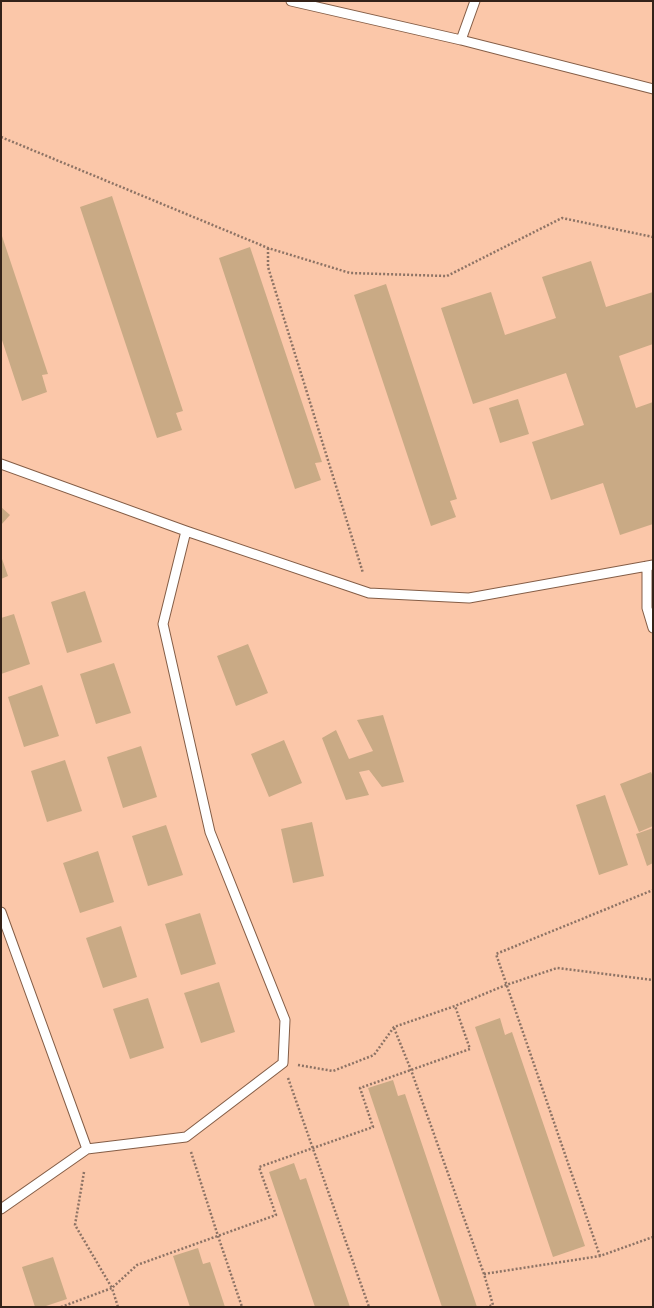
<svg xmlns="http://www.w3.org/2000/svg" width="654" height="1308" viewBox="0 0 654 1308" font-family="'Open Sans',sans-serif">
<rect width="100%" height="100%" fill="#fad5c1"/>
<path fill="#fbc7a9" d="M1,1H653V1307H1Z"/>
<path fill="#c9aa85" d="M112,196L183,411L176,413L182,430L157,438L80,207Z
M1,233L48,374L42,375L47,392L22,401L1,337Z
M250,247L322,462L315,463L321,480L295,489L219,258Z
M591,261L606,307L653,292V344L619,356L636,408L653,402V524L620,535L603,483L551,500L532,442L584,425L566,373L473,404L441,308L491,292L505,335L556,318L542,277Z
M386,284L457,499L450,501L456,517L431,526L354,295Z
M518,399L529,434L500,443L489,408Z
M1,507L10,515L1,525Z
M1,556L8,576L1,579Z
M85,591L102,642L67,653L51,602Z
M14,614L30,664L1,674V618Z
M248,644L268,693L236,706L217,656Z
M114,663L131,713L96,724L80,674Z
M42,685L59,736L24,747L8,697Z
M383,715L404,782L382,787L369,770L359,772L369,795L346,800L322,738L336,730L349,759L373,751L357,720Z
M284,740L302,783L269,797L251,754Z
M141,746L157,797L123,808L107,757Z
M65,760L82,811L47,822L31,771Z
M651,772L653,777V826L639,832L620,784Z
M605,795L628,865L599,875L576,805Z
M312,822L324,876L293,883L281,829Z
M166,825L183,875L148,886L132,836Z
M653,828V863L647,866L636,834Z
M98,851L114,902L80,913L63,863Z
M200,913L216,964L181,975L165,924Z
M121,926L137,977L103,988L86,938Z
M219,982L235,1032L201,1043L184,993Z
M148,998L164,1048L130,1059L113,1009Z
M500,1018L505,1035L512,1032L585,1246L553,1257L475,1027Z
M393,1080L398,1096L405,1094L477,1307H442L368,1088Z
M294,1163L300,1180L306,1178L350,1307H315L269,1172Z
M198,1248L203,1264L210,1262L225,1307H190L173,1256Z
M53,1257L67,1299L43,1307H35L22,1267Z"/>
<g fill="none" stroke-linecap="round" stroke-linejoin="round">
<g stroke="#845d46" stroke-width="11">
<path id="lane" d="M291,1L461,40L653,89
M461,40L475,1
M1,464L186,531L369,593L469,598L653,565
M647,566V608L653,628
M1,912L87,1149L186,1137L283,1063L285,1020L210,832L163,624L186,531
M1,1209L87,1149"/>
</g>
<path stroke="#8d7365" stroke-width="2.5" stroke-dasharray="2 2" stroke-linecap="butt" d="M1,137L268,248L350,273L447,276L562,218L653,237
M268,248V267L363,573
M394,1028L411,1070L484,1274L493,1305L487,1307
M298,1065L333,1071L374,1055L394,1027L455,1006L506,985L557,968L653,980
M288,1078L369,1307
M191,1152L218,1236L242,1307
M84,1172L75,1225L112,1288L137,1265L276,1215L259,1167L373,1127L360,1088L470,1049L455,1006
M600,1256L496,954L653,890
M484,1274L600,1256L653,1237
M61,1307L112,1288L118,1307"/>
<use href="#lane" stroke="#fff" stroke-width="9"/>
</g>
<rect width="654" height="1308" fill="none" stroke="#332219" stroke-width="4"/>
</svg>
